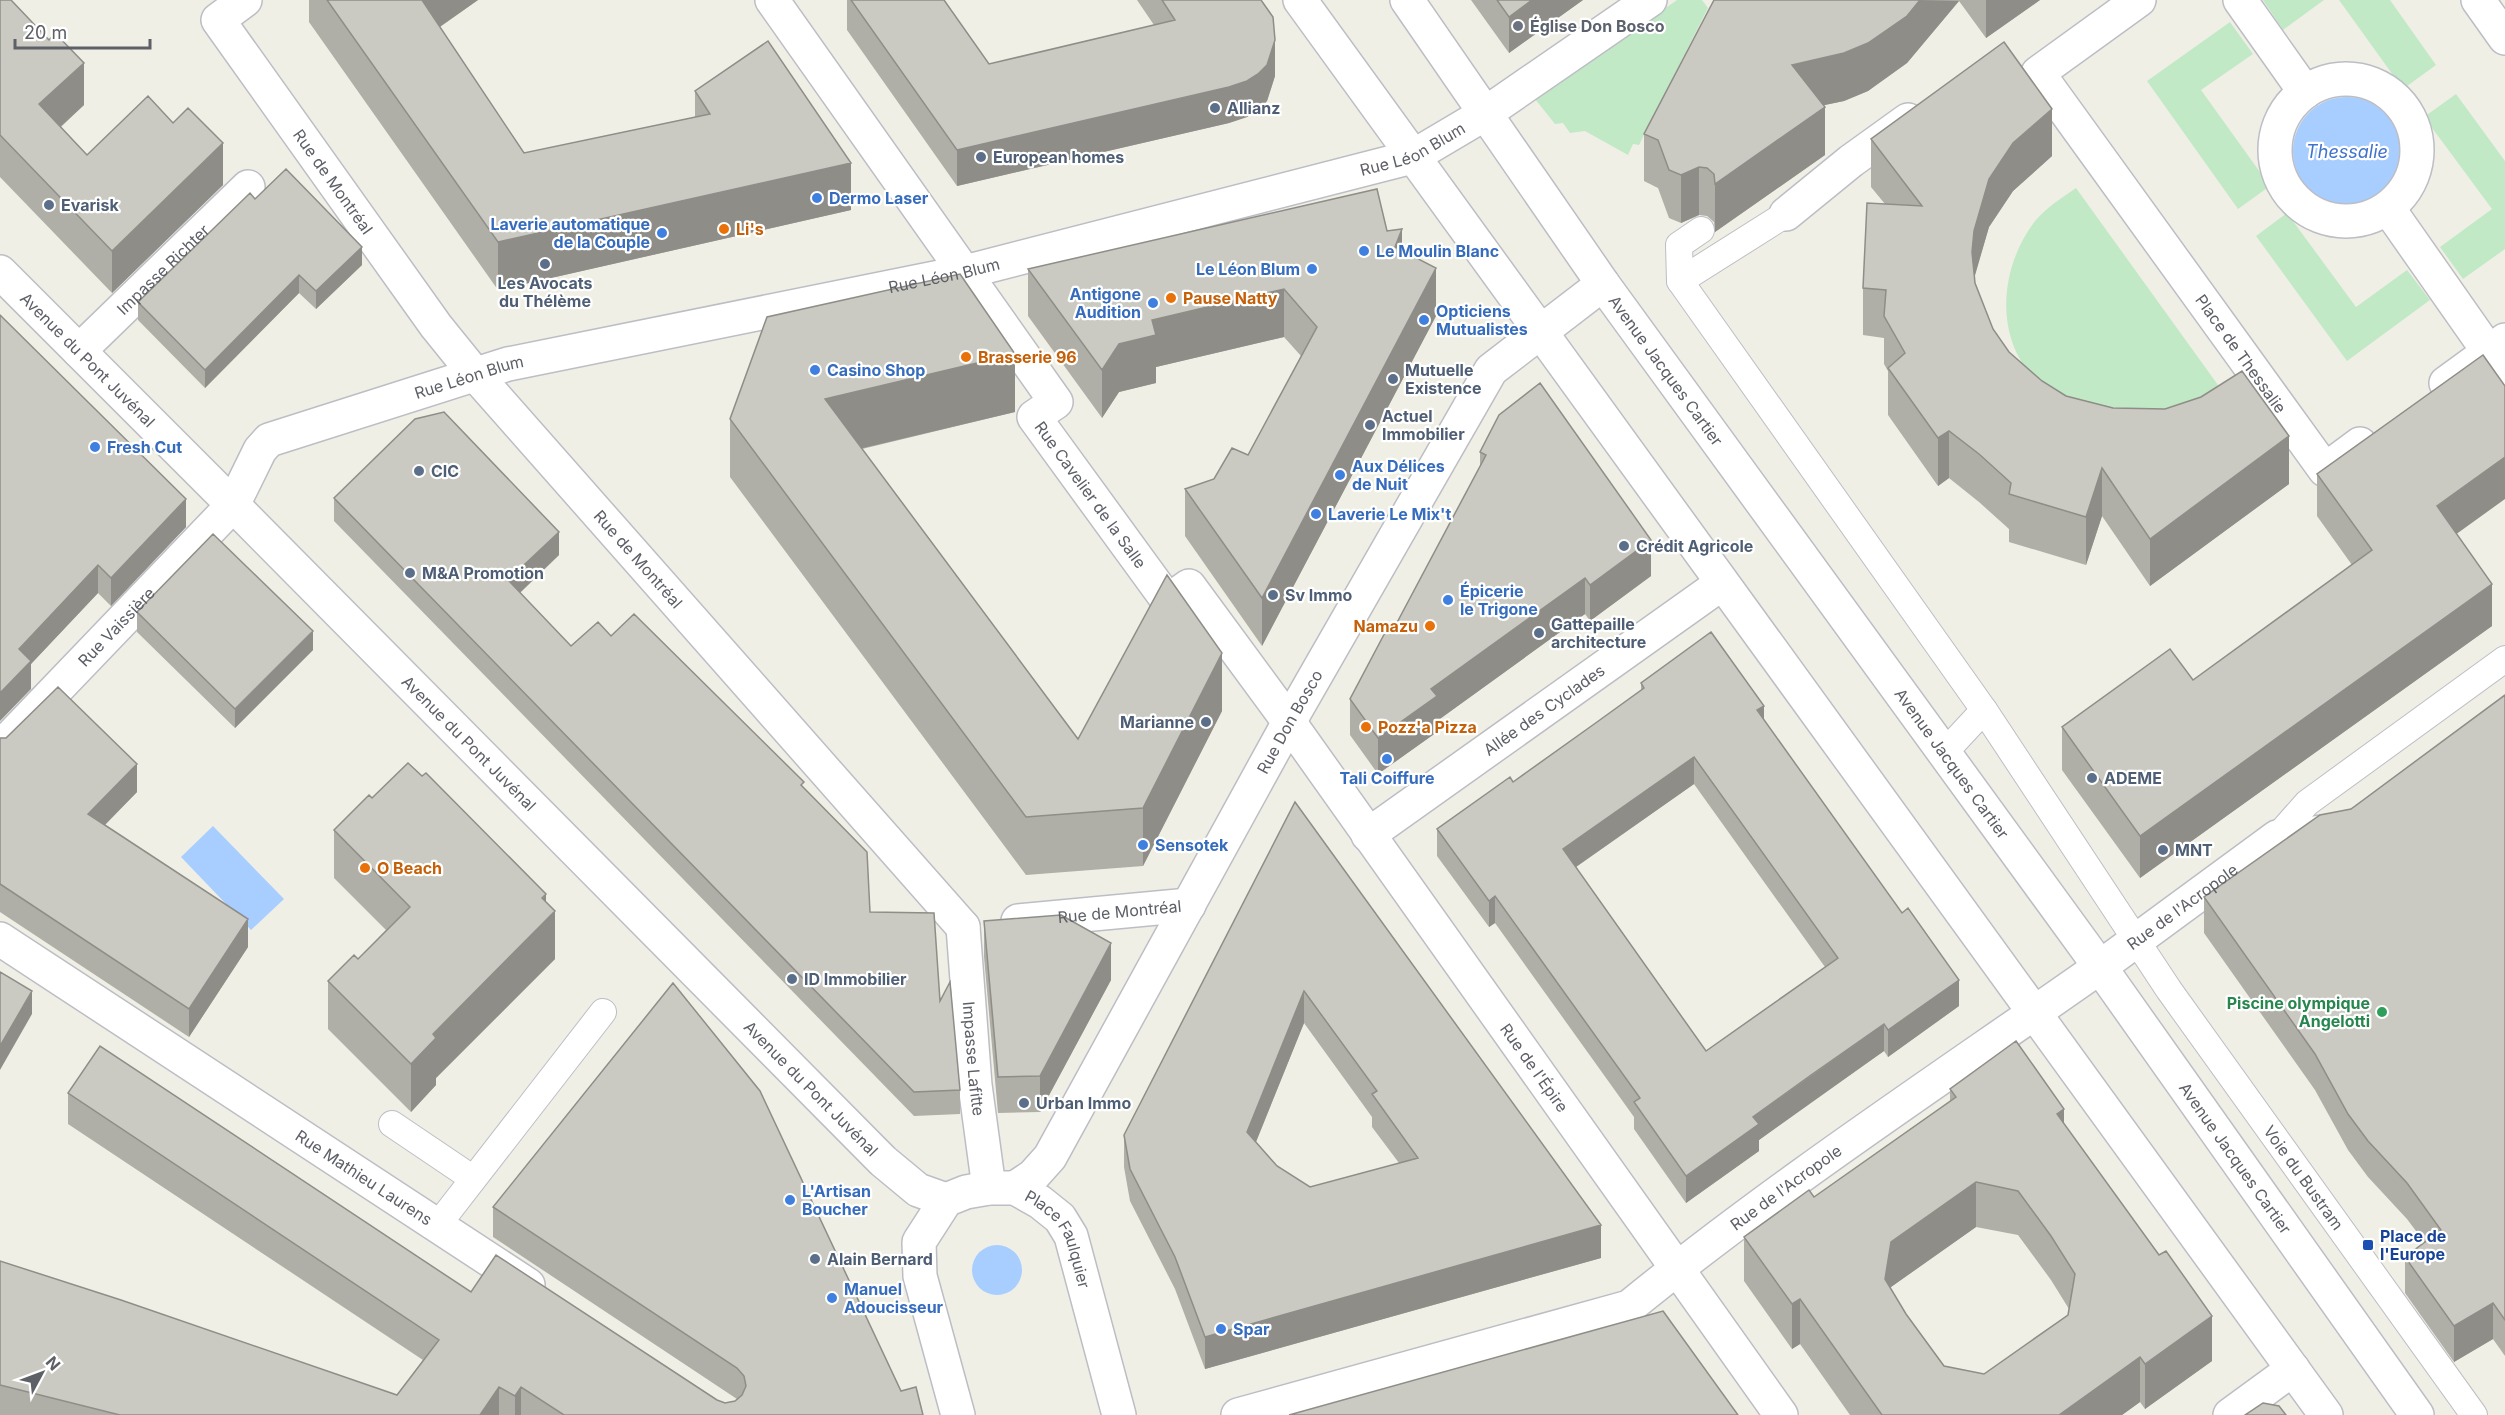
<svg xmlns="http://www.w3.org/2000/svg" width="2505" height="1415" viewBox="0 0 2505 1415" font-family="Inter,sans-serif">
<rect width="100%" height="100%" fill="#f0efe5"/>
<path fill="#c1e9c6" d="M1677,0H1702L1708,8L1639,145L1633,144L1628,155L1585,131L1570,133L1563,123L1555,124L1535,99Z
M2263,0H2324L2283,30Z
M2339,0H2390L2436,65L2403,89Z
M2230,22L2253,54L2201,90L2270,186L2238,209L2147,81Z
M2456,94L2505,161V249L2463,279L2440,247L2492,209L2424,117Z
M2076,188L2218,385L2202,398L2117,424C2099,414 2044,389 2033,377C1993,333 2001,264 2036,220C2047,207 2063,197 2076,188Z
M2287,213L2356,307L2407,270L2430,300L2347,361L2256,236Z"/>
<path fill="#a7ceff" d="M2293 151a54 54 0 1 1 108 0a54 54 0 1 1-108 0Z
M213,826L284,899L251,930L181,857Z
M972 1270a25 25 0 1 1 50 0a25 25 0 1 1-50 0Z"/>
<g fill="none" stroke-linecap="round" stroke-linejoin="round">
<g stroke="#bdbec5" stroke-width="28">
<g id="service">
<path id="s1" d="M1701,230L1679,245L1680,281L1984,710L2169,990L2474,1415"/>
<path d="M1680,281L1786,214"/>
<path d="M1945,752L1984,710"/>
<path d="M2277,837L2307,803L2505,659"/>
<path d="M392,1124L472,1178"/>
<path d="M437,1226L603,1012"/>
</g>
</g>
<g stroke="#bdbec5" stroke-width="36">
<g id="pedestrian">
<path id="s2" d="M772,0L1056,402L1034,417L1168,601L1189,586L1289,722"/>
<path id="s3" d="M2139,0L2038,73L2325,470L2360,444"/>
<path d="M2240,0L2305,92"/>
<path d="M2478,0L2505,38"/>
<circle cx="2346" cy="150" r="71"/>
<path d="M2388,208L2505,375"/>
<path d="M1786,214L1851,161L1908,120"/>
<path d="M2446,383L2505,340"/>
<path id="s4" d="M1368,835L1721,584"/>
<path d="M2230,1415L2293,1369"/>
</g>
</g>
<g stroke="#bdbec5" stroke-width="36">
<g id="minor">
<path id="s5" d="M245,0L218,20L436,326L474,373L963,927"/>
<path d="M1483,115L1650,0"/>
<path id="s6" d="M79,351L248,187"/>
<path id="s7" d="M1289,722L1781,1415"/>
<path id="s8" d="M0,748L233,505L883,1161L918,1190L946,1200"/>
<path id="s9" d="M1018,921L1189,905"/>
<path id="s10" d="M963,927L975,1085L989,1188"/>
<path id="s11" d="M0,939L528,1285"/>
<path id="s12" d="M2100,967L2277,837L2333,831"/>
<path id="s13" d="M1238,1415L1629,1307C1758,1202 1897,1108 2034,1013"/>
</g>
</g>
<g stroke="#bdbec5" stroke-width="36">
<g id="tertiary">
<path d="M1300,0L2326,1415"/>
<path id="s14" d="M1407,0L1603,284L2100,967L2417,1415"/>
<path id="s15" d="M0,272L233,505L260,450L269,440L508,364L965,272L1412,157L1483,115"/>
<path d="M2034,1013L2100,967"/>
<path id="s16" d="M1015,1188L1033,1176L1050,1157L1289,722L1491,370L1603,284"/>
<path id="s17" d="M958,1415L920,1276L919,1242L946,1200L966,1192L989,1188H1015L1040,1202L1060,1218L1071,1236L1119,1415"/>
</g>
</g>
<use href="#service" stroke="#fff" stroke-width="26"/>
<use href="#pedestrian" stroke="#fff" stroke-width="33"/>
<use href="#minor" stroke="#fff" stroke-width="33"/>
<use href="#tertiary" stroke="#fff" stroke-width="33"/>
</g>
<path fill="#afaea7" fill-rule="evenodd" d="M0,0L84,105L61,127L87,155L223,185L112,293L0,177Z
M309,0H478L440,27L524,153L695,117V91L851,210L498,290L309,22Z
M847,0H944L989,64L1154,25L1137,0H1261L1275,76L1267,101L1258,110L1247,117L1229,123L957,186L847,30Z
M1471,0H1583L1509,53Z
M1714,0H2040L1986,38L1959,1L1907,63L1868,91L1844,101L1824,105L1825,155L1715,232L1714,222L1707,216L1699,215L1681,223L1669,218L1658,188L1644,181V134Z
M1871,139L2052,156L2013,191L1989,227L1974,277L1975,283L1993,329L2009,352L2042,381L2066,396L2289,484L2150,586L2102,516L2086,565L2009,542V529L1979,502L1949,478L1938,486L1888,415V371L1884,364V338L1863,335V288L1885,204L1871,187Z
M255,199L362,265L316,309L299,293L205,388L138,320V302Z
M1387,231L1402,251L1436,316L1262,646L1185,536V489L1214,479L1248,455L1301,356L1284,337L1156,367V383L1119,392L1102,418L1028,316V269Z
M0,315L186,527L111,606L98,593L31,664V689Z
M1015,412L862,449L1078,739L1222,711L1143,866L1026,875L730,477V419Z
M1499,415L1651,576L1590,621L1585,614L1437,721V732L1378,774L1350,735V699L1393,630L1480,467V452Z
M2317,474L2457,534L2492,626L2140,878L2062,770V727L2193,680L2352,565L2317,516Z
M334,498L559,555L520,593L571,646L611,636L804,788L870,912L940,1001L960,1090V1114L914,1116L334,521Z
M137,612L313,650L235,728L137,632Z
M1641,683L1764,720L1959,1006L1888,1057L1884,1051L1811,1102L1759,1140V1151L1686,1203L1634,1129V1117L1495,923L1489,927L1437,856V829L1513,782L1641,691ZM1694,784L1825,967L1706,1051L1576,867Z
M2505,695V1356L2493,1339L2454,1362L2405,1293V1257L2425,1243L2407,1219L2368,1177L2348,1150L2315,1090L2204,933V897L2351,809Z
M0,738L137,792L105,825L248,947L189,1037L0,912Z
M372,798L546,902L555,959L436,1078V1085L411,1112L328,1029V981L358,959L386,930L334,878V830Z
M1295,802L1601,1258L1205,1369L1175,1289L1130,1201L1124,1167V1135ZM1304,1023L1372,1117V1127L1399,1163L1310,1187L1277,1166L1256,1142Z
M984,921L1111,980L1040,1112L998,1113L984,957Z
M1950,1089L2064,1124L2212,1361L2145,1409L2140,1402L2122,1415H1850L1800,1344L1792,1349L1744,1281V1237L1814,1197L1950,1101ZM1976,1227L2018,1235L2051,1280L2069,1309L2068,1315L1984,1374L1944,1366L1906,1314L1891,1289V1287Z
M68,1093L471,1292L717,1400L725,1403L735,1401L737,1399L493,1237V1207L901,1391L923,1415H0V1261L397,1395L423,1360L68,1124Z"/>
<path fill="#8e8d88" d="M418,0H478L418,42Z
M1532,0H1583L1509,53V17Z
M1920,0L1959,1L1907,63L1868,91L1844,101L1792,112V65Z
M1986,0H2040L1986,38Z
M1275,40V76L1267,101L1258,110L1247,117L1229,123L957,186V150Z
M84,63V105L39,146V104Z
M1825,107V155L1715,232V184Z
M2052,109V156L2013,191L1989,227L1974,279L1972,252L1974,231L1989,179L2013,143Z
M223,143V185L112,293V251Z
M851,163V210L498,290V242Z
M1699,167V215L1681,223V175Z
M1402,229V277L1395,247Z
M362,247V265L316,309V291Z
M1436,268V316L1262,646V598Z
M299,275V293L205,388V370Z
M1284,289V337L1156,367V383L1119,392L1102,418V370L1119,344L1152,320Z
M1015,354V412L825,457V399Z
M1949,431V478L1938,486V438Z
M2289,436V484L2150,586V539Z
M2505,457V499L2437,548V506Z
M2102,468V516L2086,565V517Z
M186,499V527L111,606V578Z
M559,532V555L508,604V580Z
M1651,540V576L1590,621V585Z
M98,565V593L31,664V689L0,721V693L19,649Z
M1585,578V614L1437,721V732L1378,774V738L1431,689Z
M2492,584V626L2140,878V836Z
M313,631V650L235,728V709Z
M1222,653V711L1143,866V808Z
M1764,706V732L1757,710Z
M1694,757V784L1563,876V849Z
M137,764V792L88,842V814Z
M546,894V919L555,911V959L436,1078V1085L411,1112V1064L433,1034Z
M1495,896V923L1489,927V901Z
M248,919V947L189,1037V1009Z
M1111,943V980L1040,1112V1076Z
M1959,980V1006L1888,1057V1030Z
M32,991V1014L0,1070V1046Z
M1304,991V1023L1247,1164V1132Z
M1884,1024V1051L1759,1140V1151L1686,1203V1176L1753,1117Z
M2064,1109V1154L2057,1114Z
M1976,1182V1227L1891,1287L1885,1323V1279L1891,1242Z
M1601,1225V1258L1205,1369V1337Z
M1800,1299V1344L1792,1349V1304Z
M2493,1303V1339L2454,1362V1326Z
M2212,1316V1361L2145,1409V1364Z
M2140,1357V1402L2122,1415H2059Z
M499,1387V1415H480Z
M521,1387V1415H515V1396Z"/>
<path fill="#cbcac2" stroke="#8e8d88" stroke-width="1.5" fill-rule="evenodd" d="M0,0H11L49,40L55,33L84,63L39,104L87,155L148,96L173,123L188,108L223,143L112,251L0,135Z
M327,0H422L524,153L710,114L695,91L768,41L851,163L498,242Z
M851,0H944L989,64L1175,20L1162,0H1261L1273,17L1275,40L1267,65L1258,74L1247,81L1229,87L957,150Z
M1497,0H1532L1509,17Z
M1714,0H1920L1907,16L1868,43L1844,53L1792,65L1825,107L1715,184L1714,174L1707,168L1699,167L1681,175L1669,170L1658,140L1644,134Z
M2004,42L2052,109L2013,143L1989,179L1974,231L1972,252L1975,283L1993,329L2009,352L2042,381L2066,396L2113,408L2165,409L2201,397L2242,371L2289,436L2150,539L2102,468L2086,517L2009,494L2011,483L1979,454L1949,431L1938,438L1888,368L1905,353L1884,316L1886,290L1863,288L1867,203L1922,206L1871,139Z
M286,169L362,247L316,291L299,275L205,370L138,302L250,193L255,199Z
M1377,189L1387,231L1402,229L1395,247L1436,268L1262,598L1185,489L1214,479L1232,448L1248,455L1317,327L1284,289L1152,320L1156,335L1119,344L1102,370L1028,269Z
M960,274L1015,354L825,399L1078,739L1167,575L1222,653L1143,808L1026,817L730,419L767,317Z
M0,315L186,499L111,578L98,565L19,649L31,661L0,693Z
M2483,355L2505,386V457L2437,506L2492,584L2140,836L2062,727L2170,649L2193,680L2372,550L2317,474Z
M1540,383L1651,540L1590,585L1585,578L1431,689L1437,696L1378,738L1350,699L1388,627L1393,630L1486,455L1480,452L1499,415Z
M444,412L559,532L508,580L571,646L598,622L611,636L634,614L804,782L801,785L867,852L870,912L934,913L940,1001L950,982L960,1090L914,1092L334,498L415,419Z
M213,534L313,631L235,709L137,612Z
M1711,632L1764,706L1757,710L1902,913L1908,908L1959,980L1888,1030L1884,1024L1811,1075L1753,1117L1759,1124L1686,1176L1634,1102L1640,1098L1495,896L1489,901L1437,829L1510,777L1513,782L1597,722L1644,688L1641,683ZM1694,757L1838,958L1706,1051L1563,849Z
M58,687L137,764L88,814L248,919L189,1009L0,884V738H6Z
M2505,695V1320L2493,1303L2454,1326L2405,1257L2441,1230L2407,1183L2368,1141L2348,1114L2315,1054L2204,897L2320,815L2351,809Z
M408,763L422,776L426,773L546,894L542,898L555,911L433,1034L436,1038L411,1064L328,981L354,955L358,959L410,907L334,830L369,795L372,798Z
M1295,802L1601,1225L1205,1337L1175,1257L1130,1169L1124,1135ZM1304,991L1377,1091L1372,1094L1418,1158L1310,1187L1277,1166L1247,1132Z
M1061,915L1111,943L1040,1076L998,1077L984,921Z
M0,972L32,991L0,1046Z
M673,983L760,1091L901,1391L916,1387L923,1415H564L521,1387L515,1396L499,1387L480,1415H120L0,1385V1261L121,1300L397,1395L439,1340L68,1093L100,1046L471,1292L496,1255L717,1400L725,1403L735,1401L742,1395L746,1386L744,1376L737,1368L493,1207Z
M2016,1041L2064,1109L2057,1114L2159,1255L2166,1251L2212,1316L2145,1364L2140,1357L2059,1415H1882L1800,1299L1792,1304L1744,1237L1809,1190L1814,1197L1956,1097L1950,1089ZM1976,1182L2018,1191L2051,1236L2075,1274L2068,1315L1984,1374L1944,1366L1906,1314L1885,1279L1891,1242Z
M1663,1311L1738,1415H1289Z
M2263,1403L2279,1406L2286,1415H2245Z"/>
<circle fill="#6b7280" stroke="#fff" stroke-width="2" cx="1518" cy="26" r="6"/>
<g fill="#5c6f8a" stroke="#fff" stroke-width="2">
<circle cx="1215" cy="108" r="6"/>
<circle cx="981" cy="157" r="6"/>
<circle cx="49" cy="205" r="6"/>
<circle cx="545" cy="264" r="6"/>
<circle cx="1393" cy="379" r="6"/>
<circle cx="1370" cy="425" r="6"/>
<circle cx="419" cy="471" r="6"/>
<circle cx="1624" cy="546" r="6"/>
<circle cx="410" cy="573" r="6"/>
<circle cx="1273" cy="595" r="6"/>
<circle cx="1539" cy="633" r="6"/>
<circle cx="1206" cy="722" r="6"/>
<circle cx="2092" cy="778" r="6"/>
<circle cx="2163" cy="850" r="6"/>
<circle cx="792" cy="979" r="6"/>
<circle cx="1024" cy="1103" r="6"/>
<circle cx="815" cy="1259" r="6"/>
</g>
<g fill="#3f7fe0" stroke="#fff" stroke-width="2">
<circle cx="817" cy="198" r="6"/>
<circle cx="662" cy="233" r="6"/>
<circle cx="1364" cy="251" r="6"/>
<circle cx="1312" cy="269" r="6"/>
<circle cx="1153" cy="303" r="6"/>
<circle cx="1424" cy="320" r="6"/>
<circle cx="815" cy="370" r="6"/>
<circle cx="95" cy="447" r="6"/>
<circle cx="1340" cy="475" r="6"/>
<circle cx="1316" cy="514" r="6"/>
<circle cx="1448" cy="600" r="6"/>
<circle cx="1387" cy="759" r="6"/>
<circle cx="1143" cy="845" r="6"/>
<circle cx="790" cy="1200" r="6"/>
<circle cx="832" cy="1298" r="6"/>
<circle cx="1221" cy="1329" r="6"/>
</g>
<g fill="#e8710a" stroke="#fff" stroke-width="2">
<circle cx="724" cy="229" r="6"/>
<circle cx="1171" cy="298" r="6"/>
<circle cx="966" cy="357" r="6"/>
<circle cx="1430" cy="626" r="6"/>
<circle cx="1366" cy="727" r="6"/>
<circle cx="365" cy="868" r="6"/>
</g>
<circle fill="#2e9e5b" stroke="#fff" stroke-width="2" cx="2382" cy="1012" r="6"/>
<rect fill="#1a4fb4" stroke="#fff" stroke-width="2" x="2362" y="1239" width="12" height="12" rx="3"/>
<g text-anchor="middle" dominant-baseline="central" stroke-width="4.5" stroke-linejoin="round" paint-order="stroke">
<g font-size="16" font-weight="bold" fill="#5b616d" stroke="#fff" text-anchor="start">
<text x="1530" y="26">Église Don Bosco</text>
</g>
<g font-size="16" font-weight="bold" fill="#4e5e75" stroke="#fff" text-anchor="start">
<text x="1227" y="108">Allianz</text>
<text x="993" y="157">European homes</text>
<text x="61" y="205">Evarisk</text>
<text x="545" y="283" text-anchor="middle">Les Avocats<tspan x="545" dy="18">du Thélème</tspan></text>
<text x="1405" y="370">Mutuelle<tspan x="1405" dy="18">Existence</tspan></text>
<text x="1382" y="416">Actuel<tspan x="1382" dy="18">Immobilier</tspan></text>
<text x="431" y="471">CIC</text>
<text x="1636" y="546">Crédit Agricole</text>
<text x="422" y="573">M&amp;A Promotion</text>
<text x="1285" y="595">Sv Immo</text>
<text x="1551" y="624">Gattepaille<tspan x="1551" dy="18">architecture</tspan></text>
<text x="1194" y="722" text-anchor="end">Marianne</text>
<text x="2104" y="778">ADEME</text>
<text x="2175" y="850">MNT</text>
<text x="804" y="979">ID Immobilier</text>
<text x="1036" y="1103">Urban Immo</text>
<text x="827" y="1259">Alain Bernard</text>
</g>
<g font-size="16" fill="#5d6067" stroke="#fff">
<text stroke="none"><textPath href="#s15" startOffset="1586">Rue Léon Blum</textPath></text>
<text stroke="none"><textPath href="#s5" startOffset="232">Rue de Montréal</textPath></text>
<text stroke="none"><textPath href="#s6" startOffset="117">Impasse Richter</textPath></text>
<text stroke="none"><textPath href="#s15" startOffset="1100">Rue Léon Blum</textPath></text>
<text stroke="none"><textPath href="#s3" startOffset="471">Place de Thessalie</textPath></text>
<text stroke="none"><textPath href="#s15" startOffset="124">Avenue du Pont Juvénal</textPath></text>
<text stroke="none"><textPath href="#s14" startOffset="452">Avenue Jacques Cartier</textPath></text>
<text stroke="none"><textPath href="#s15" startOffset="614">Rue Léon Blum</textPath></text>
<text stroke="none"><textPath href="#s2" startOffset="615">Rue Cavelier de la Salle</textPath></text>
<text stroke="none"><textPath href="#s5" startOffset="718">Rue de Montréal</textPath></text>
<text stroke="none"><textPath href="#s8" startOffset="168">Rue Vaissière</textPath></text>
<text stroke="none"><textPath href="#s4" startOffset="216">Allée des Cyclades</textPath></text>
<text stroke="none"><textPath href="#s16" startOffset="544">Rue Don Bosco</textPath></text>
<text stroke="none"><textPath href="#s8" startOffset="672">Avenue du Pont Juvénal</textPath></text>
<text stroke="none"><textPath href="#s14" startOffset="938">Avenue Jacques Cartier</textPath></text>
<text stroke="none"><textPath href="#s12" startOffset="102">Rue de l'Acropole</textPath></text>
<text stroke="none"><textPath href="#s9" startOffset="102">Rue de Montréal</textPath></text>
<text stroke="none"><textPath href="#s10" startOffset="132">Impasse Lafitte</textPath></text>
<text stroke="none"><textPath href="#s7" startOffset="424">Rue de l'Épire</textPath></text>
<text stroke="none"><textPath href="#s8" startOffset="1158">Avenue du Pont Juvénal</textPath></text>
<text stroke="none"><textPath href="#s14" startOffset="1424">Avenue Jacques Cartier</textPath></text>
<text stroke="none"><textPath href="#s11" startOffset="435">Rue Mathieu Laurens</textPath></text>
<text stroke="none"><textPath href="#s1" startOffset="1155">Voie du Bustram</textPath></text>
<text stroke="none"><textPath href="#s13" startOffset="603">Rue de l'Acropole</textPath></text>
<text stroke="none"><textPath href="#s17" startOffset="370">Place Faulquier</textPath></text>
</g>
<g font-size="16" font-weight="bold" fill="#366cbe" stroke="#fff" text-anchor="start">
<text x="829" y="198">Dermo Laser</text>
<text x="650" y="224" text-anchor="end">Laverie automatique<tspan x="650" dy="18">de la Couple</tspan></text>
<text x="1376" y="251">Le Moulin Blanc</text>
<text x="1300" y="269" text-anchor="end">Le Léon Blum</text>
<text x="1141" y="294" text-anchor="end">Antigone<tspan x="1141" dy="18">Audition</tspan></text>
<text x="1436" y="311">Opticiens<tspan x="1436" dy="18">Mutualistes</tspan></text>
<text x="827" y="370">Casino Shop</text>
<text x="107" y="447">Fresh Cut</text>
<text x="1352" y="466">Aux Délices<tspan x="1352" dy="18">de Nuit</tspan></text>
<text x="1328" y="514">Laverie Le Mix't</text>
<text x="1460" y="591">Épicerie<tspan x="1460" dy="18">le Trigone</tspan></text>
<text x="1387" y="778" text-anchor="middle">Tali Coiffure</text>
<text x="1155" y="845">Sensotek</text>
<text x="802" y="1191">L'Artisan<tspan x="802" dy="18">Boucher</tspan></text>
<text x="844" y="1289">Manuel<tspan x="844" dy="18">Adoucisseur</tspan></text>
<text x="1233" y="1329">Spar</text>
</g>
<g font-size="16" font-weight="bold" fill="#c56008" stroke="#fff" text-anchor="start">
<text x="736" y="229">Li's</text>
<text x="1183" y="298">Pause Natty</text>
<text x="978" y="357">Brasserie 96</text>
<text x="1418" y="626" text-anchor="end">Namazu</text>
<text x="1378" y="727">Pozz'a Pizza</text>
<text x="377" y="868">O Beach</text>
</g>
<g font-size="16" font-weight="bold" fill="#27864d" stroke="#fff" text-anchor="end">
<text x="2370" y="1003">Piscine olympique<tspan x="2370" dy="18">Angelotti</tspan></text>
</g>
<g font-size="16" font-weight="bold" fill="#164399" stroke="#fff" text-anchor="start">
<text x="2380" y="1236">Place de<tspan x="2380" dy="18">l'Europe</tspan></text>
</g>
<g font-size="18" font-style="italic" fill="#4073cc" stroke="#fff">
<text x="2347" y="151">Thessalie</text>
</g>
</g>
<g transform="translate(42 1373) rotate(49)" stroke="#ffffff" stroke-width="4.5" paint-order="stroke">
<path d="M0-4.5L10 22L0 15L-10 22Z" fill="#5d6067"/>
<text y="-9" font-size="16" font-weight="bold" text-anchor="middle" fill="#5d6067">N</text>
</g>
<path d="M15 39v9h135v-9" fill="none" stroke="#5d6067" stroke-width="3"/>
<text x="24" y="39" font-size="18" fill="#5d6067" stroke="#ffffff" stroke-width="4.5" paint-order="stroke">20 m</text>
</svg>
